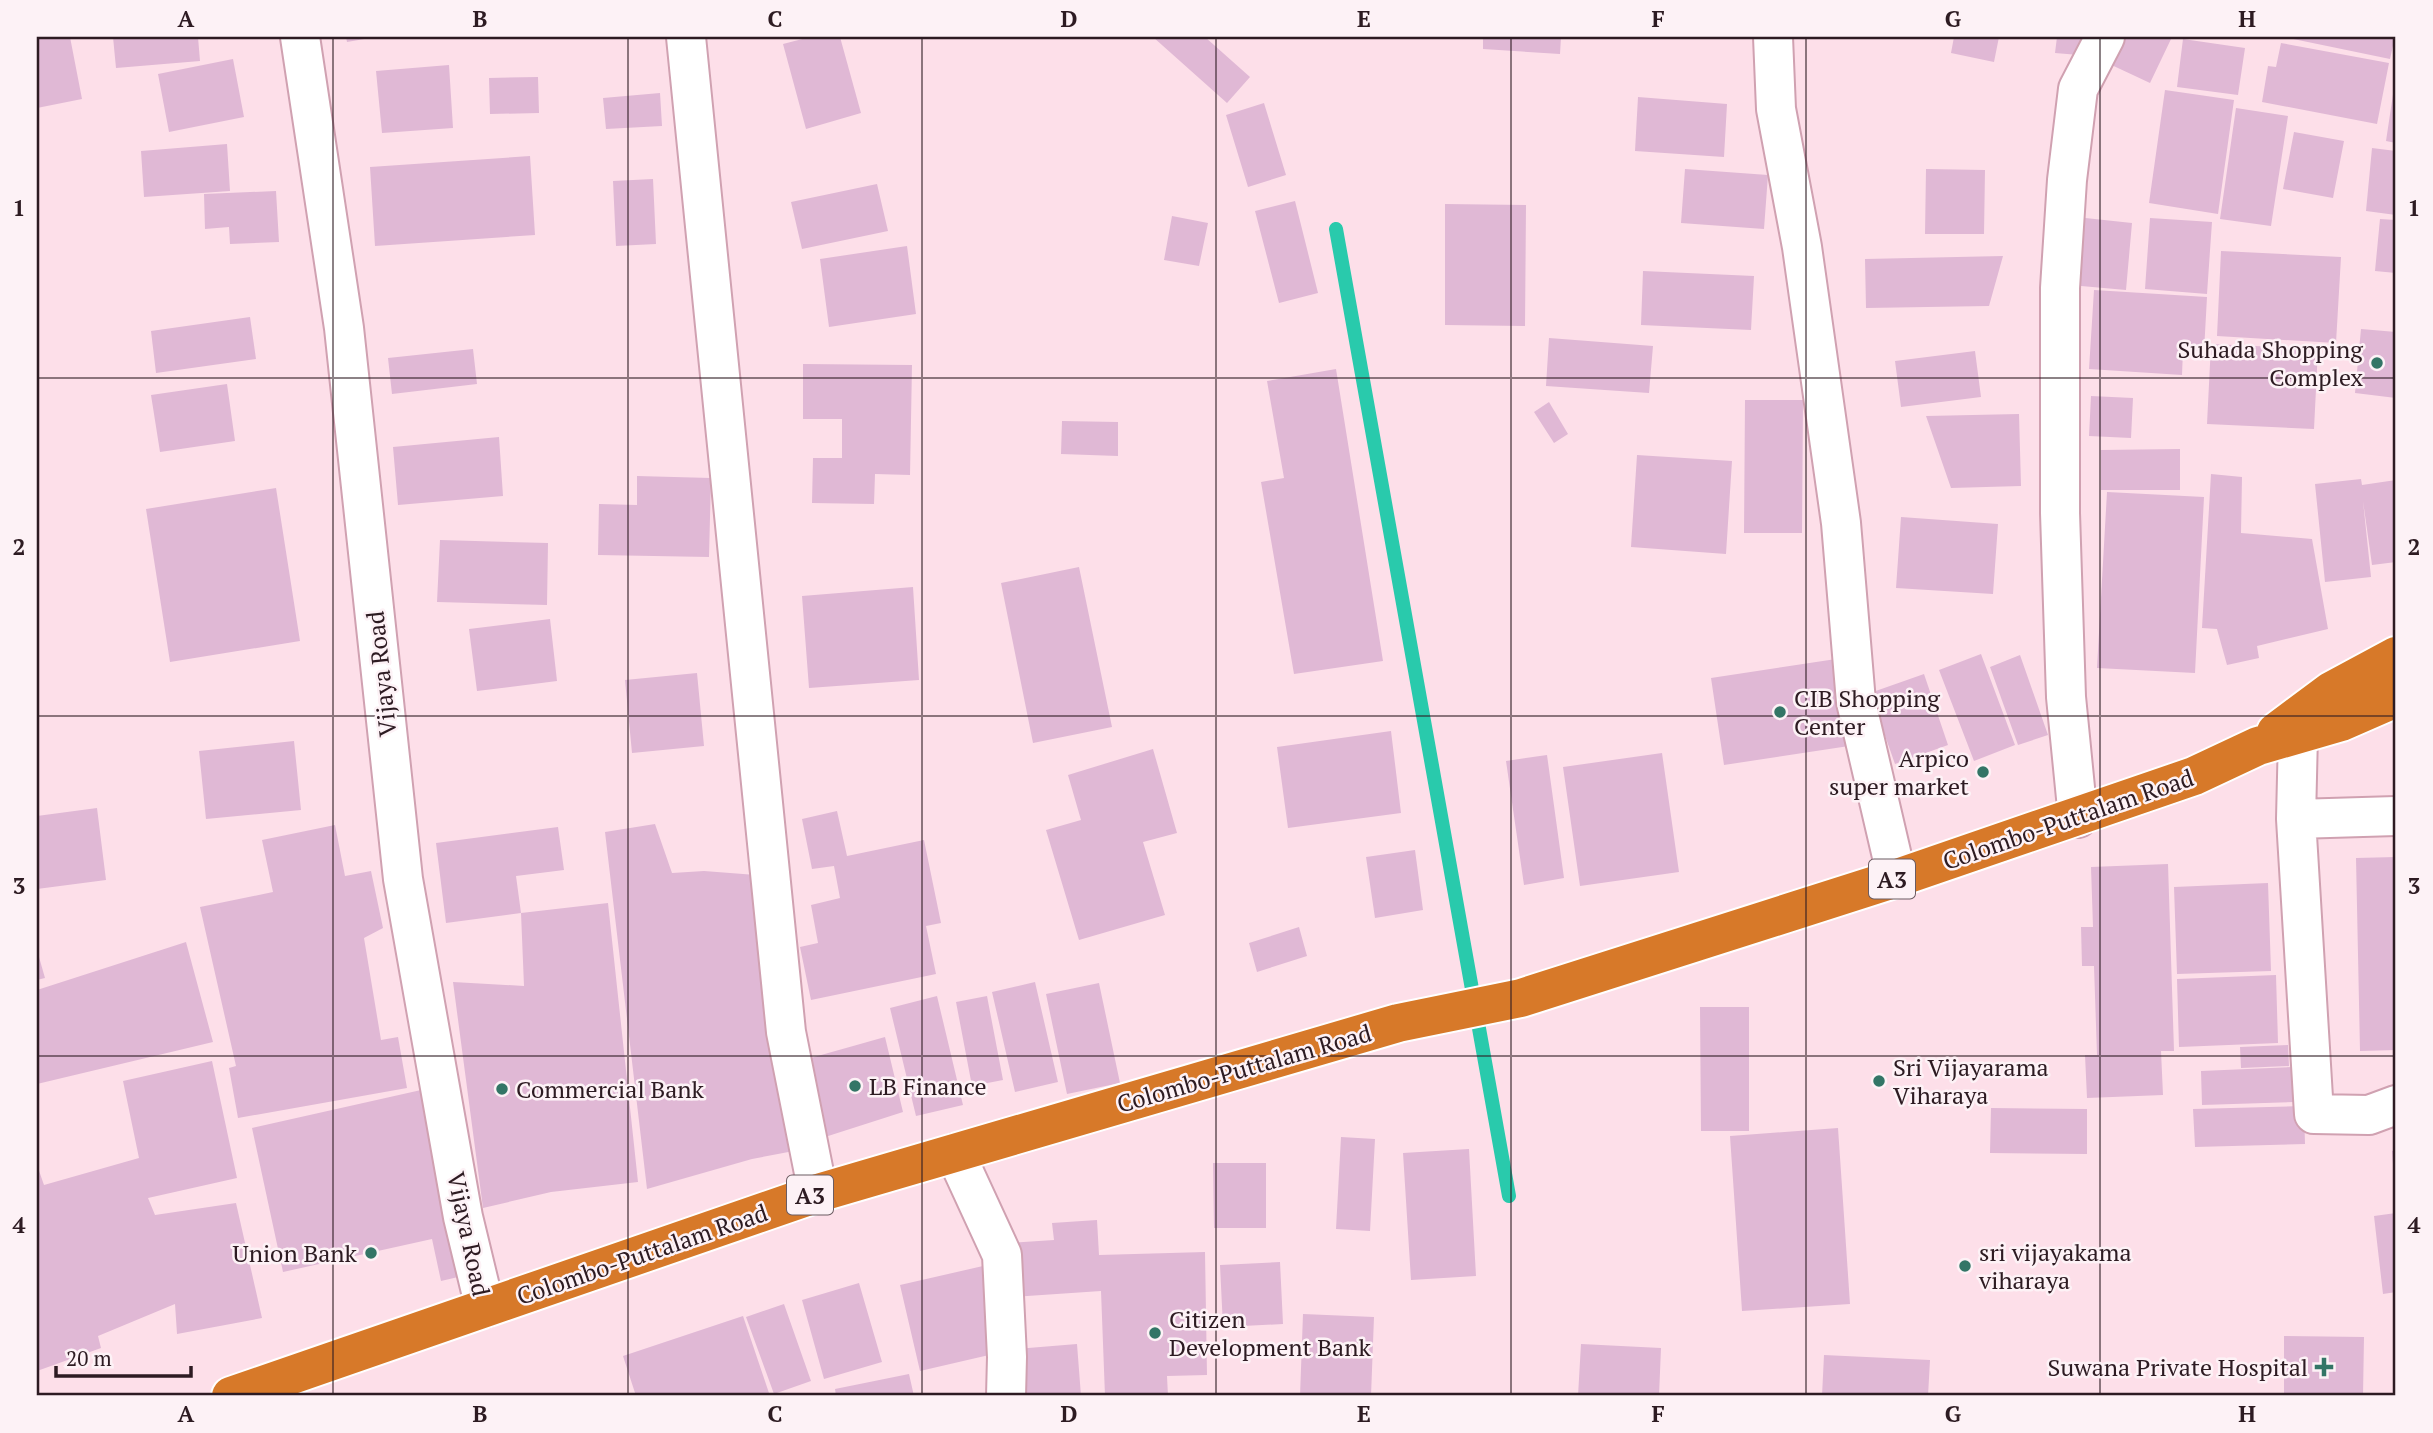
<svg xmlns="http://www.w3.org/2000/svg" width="2433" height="1433" viewBox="0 0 2433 1433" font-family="'PT Serif',serif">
<rect width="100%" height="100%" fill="#fddfe9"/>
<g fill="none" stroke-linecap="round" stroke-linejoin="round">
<path stroke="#29caac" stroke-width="14" d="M1336,229L1509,1196"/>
</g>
<path fill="#e0b8d5" d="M37,37H70L82,99L37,108Z
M113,37H198L200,61L116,68Z
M346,37H370V38L347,42Z
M810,37H840L861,113L806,129L783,44Z
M1153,37H1205L1250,77L1227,103Z
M1483,37H1561L1560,54L1483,49Z
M1954,37H1999L1994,62L1951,53Z
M2057,37H2093L2091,56L2055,53Z
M2114,37H2172L2150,83L2103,61Z
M2283,37H2395L2390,59Z
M2183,39L2245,48L2238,95L2177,87Z
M2281,43L2389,63L2377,124L2262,102L2268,66L2276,67Z
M233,59L244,117L169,132L158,74Z
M449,65L453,128L382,133L376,71Z
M538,77L539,113L490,114L489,78Z
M2395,81H2396V143L2386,141Z
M2165,90L2234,100L2218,214L2149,203Z
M660,93L662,126L606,129L603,98Z
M1638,97L1727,104L1724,157L1635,151Z
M1264,103L1286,175L1248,187L1226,115Z
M2236,108L2288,116L2271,226L2220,219Z
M2294,132L2344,141L2333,198L2283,189Z
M227,144L230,191L144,197L141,151Z
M2372,148L2396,151V215L2366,211Z
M530,156L535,235L375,246L370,167Z
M1685,169L1768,175L1764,229L1681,223Z
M1926,169L1985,170L1984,234H1925Z
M653,179L656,244L616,246L613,181Z
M877,184L888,231L802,249L791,202Z
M276,191L279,242L230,244L229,227L205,229L204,194Z
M1295,201L1318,293L1279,303L1255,211Z
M1445,204L1526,205L1525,326L1445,325Z
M1172,216L1208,223L1199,266L1164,260Z
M2076,217L2132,223L2126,290L2070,285Z
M2150,218L2212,222L2207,294L2145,289Z
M2380,219L2396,220V273L2375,271Z
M907,246L916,314L829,327L820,259Z
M2221,251L2341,257L2336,343L2217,336Z
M2003,256L1989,306L1866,308L1865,259Z
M1643,271L1754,276L1751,330L1641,325Z
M2094,290L2207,297L2204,351L2183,350L2182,375L2089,369Z
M250,317L256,359L156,373L151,331Z
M2361,329L2396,332V398L2355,393Z
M1549,338L1653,346L1649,393L1546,386Z
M2211,344L2318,349L2314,429L2207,424Z
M473,349L477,384L392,394L388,358Z
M1975,351L1981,397L1901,407L1895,361Z
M803,364L912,365L910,475L875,474L874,504L812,503L813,458H842V419H803Z
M1336,369L1383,661L1294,674L1261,482L1284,478L1267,381Z
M227,384L235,441L160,452L151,395Z
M2091,396L2133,398L2131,438L2089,436Z
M1745,400H1803L1802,533H1744Z
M1549,402L1568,434L1554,443L1534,412Z
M2019,414L2021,486L1951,488L1926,416Z
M1062,421L1118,422V456L1061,454Z
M499,437L503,496L398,505L393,447Z
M2180,449V490H2101V450Z
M1637,455L1732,461L1726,554L1631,547Z
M2211,474L2242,477L2241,533L2312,539L2328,629L2257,646L2259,658L2227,665L2217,629L2202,628Z
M637,476L711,478L709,557L598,555L599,504L637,505Z
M2361,479L2362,485L2396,480V562L2372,565L2363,501L2371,577L2325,582L2315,484Z
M276,488L300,641L170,662L146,509Z
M2107,492L2204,497L2195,673L2097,668Z
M1901,517L1998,524L1993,594L1896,588Z
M440,540L548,543L547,605L437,602Z
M1079,567L1112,727L1033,743L1001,583Z
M913,587L919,680L809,688L802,596Z
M550,619L557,681L477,691L469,629Z
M1981,654L2015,745L1974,761L1939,670Z
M2020,655L2048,735L2018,745L1990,667Z
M1836,659L1849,746L1724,765L1711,678Z
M697,673L704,746L632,753L625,680Z
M1924,674L1948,745L1895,764L1870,693Z
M1391,731L1401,813L1288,828L1277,747Z
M294,741L301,810L206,819L199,751Z
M1153,749L1177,833L1143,842L1165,915L1079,940L1046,830L1081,820L1068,775Z
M1662,753L1679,872L1580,886L1563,767Z
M1547,755L1564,878L1524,885L1506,761Z
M97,808L106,880L37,889V816Z
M837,811L847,856L924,840L941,923L926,926L936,974L811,1000L800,947L818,943L811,905L840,898L834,866L812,869L802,819Z
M655,824L672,873L704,871L756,875L799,1150L752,1159L647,1189L605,832Z
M335,825L345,876L371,871L383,928L364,938L381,1040L398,1037L407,1088L238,1118L229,1068L236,1066L200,907L273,892L262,840Z
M558,827L564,870L516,876L521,913L446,923L436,843Z
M1415,850L1423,910L1375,918L1366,857Z
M2396,857V1050L2360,1051L2356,858Z
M2168,864L2174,1051H2161L2163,1095L2087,1098L2085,1055H2097L2094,966H2082L2081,927H2093L2091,867Z
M2268,883L2271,971L2177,974L2174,887Z
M608,903L638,1182L551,1192L483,1208L453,982L524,986L521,913Z
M1299,927L1307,956L1257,972L1249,943Z
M186,942L213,1042L37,1084V990Z
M37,950L45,978L37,980Z
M2276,975L2278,1043L2179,1047L2177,979Z
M1035,982L1058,1082L1015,1092L992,992Z
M1099,983L1120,1083L1067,1094L1046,994Z
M937,996L963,1105L916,1116L890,1008Z
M987,996L1003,1080L972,1086L956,1002Z
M1700,1007H1749V1131H1701Z
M885,1037L903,1112L825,1137L807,1059Z
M2288,1045L2289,1066L2241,1068L2240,1047Z
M212,1061L237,1178L148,1198L155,1215L236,1203L262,1318L177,1334L175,1304L98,1336L101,1348L37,1371V1165L44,1185L139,1158L123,1081Z
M2292,1067L2294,1102L2202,1105L2201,1071Z
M430,1088L471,1274L441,1281L432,1239L283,1272L252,1128Z
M2304,1106L2305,1144L2195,1147L2193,1109Z
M1991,1108L2087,1109V1154L1990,1153Z
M1838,1128L1850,1304L1742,1311L1730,1136Z
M1341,1137L1375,1139L1370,1231L1336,1229Z
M1469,1149L1476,1276L1411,1280L1403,1153Z
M2396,1150V1177H2394L2392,1151Z
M1213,1163H1266V1228H1214Z
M2396,1213V1292L2383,1294L2374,1216Z
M1097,1220L1099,1255L1205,1252L1207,1375L1167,1376L1168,1396H1105L1101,1291L1011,1297L1008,1243L1054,1240L1052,1223Z
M1280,1262L1283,1324L1223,1327L1220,1265Z
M983,1266L1002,1352L920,1371L900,1285Z
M859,1283L882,1362L824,1379L802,1300Z
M784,1304L811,1381L774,1394L746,1317Z
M1303,1314L1374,1317L1371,1396H1300Z
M743,1316L770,1396H636L623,1356Z
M2284,1336L2364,1337L2363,1396H2284Z
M1077,1344L1081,1396H1019L1015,1349Z
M1581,1344L1661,1348L1659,1396H1578Z
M1824,1355L1930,1360L1928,1396H1822Z
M909,1374L914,1396H836L835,1389Z"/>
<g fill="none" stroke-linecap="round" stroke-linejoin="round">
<g stroke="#d0a1b1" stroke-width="42">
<path id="minor" d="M300,37L344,328L403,879L463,1217L485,1308
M686,37L786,1032L818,1193
M1773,37L1776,109L1802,247L1841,523L1856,702L1897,878
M2298,735L2296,819L2314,1114L2369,1115L2396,1105
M2078,818L2066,697L2060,513V288L2067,180L2078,89L2105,37
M2296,819L2396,816
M955,1153L1002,1255L1007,1357L1006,1396"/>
</g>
<g stroke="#fff" stroke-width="42">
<path id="highway" d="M2276,732L2331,691L2396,656
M231,1396L818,1193L1398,1023L1521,998L1897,878L2194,776L2258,746L2341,722L2396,698"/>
</g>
<use href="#minor" stroke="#fff" stroke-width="38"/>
<use href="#highway" stroke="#d77929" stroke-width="38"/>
</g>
<path fill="none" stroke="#2d1b22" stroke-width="2" stroke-opacity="0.55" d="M333,37V1396M628,37V1396M922,37V1396M1216,37V1396M1511,37V1396M1806,37V1396M2100,37V1396M37,378H2396M37,716H2396M37,1056H2396"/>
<g fill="#337566" stroke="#fdf2f6" stroke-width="2.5">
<circle cx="2377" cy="363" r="7"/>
<circle cx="1780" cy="712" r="7"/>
<circle cx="1983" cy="772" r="7"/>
<circle cx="1879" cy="1081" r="7"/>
<circle cx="855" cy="1086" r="7"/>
<circle cx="502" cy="1089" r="7"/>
<circle cx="371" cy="1253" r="7"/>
<circle cx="1965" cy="1266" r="7"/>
<circle cx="1155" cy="1333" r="7"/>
<path d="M2320.5 1356.5h7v7h7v7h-7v7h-7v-7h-7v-7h7z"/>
</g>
<g text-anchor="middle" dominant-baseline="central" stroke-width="5" stroke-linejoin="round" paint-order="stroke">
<g fill="#fdf2f6" stroke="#6b5c62" stroke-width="2">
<rect x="1869" y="859.5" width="46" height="39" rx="5"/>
<rect x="787" y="1175.5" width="46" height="39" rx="5"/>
</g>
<g font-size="23" font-weight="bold" fill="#2d1b22">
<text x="1892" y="879">A3</text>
<text x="810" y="1195">A3</text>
</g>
<g font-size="24" fill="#2d1b22" stroke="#fdf2f6" text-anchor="start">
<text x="2363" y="349" text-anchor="end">Suhada Shopping<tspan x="2363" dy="28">Complex</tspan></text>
<text x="1794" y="698">CIB Shopping<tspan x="1794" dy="28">Center</tspan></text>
<text x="1969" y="758" text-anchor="end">Arpico<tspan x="1969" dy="28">super market</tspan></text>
<text x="1893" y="1067">Sri Vijayarama<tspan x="1893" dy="28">Viharaya</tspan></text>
<text x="869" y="1086">LB Finance</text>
<text x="516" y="1089">Commercial Bank</text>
<text x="1979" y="1252">sri vijayakama<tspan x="1979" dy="28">viharaya</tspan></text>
<text x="357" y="1253" text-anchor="end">Union Bank</text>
<text x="1169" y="1319">Citizen<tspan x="1169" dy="28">Development Bank</tspan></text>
<text x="2308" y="1367" text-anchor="end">Suwana Private Hospital</text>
</g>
<g font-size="24" fill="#2d1b22" stroke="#fdf2f6">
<text transform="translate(381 674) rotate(-96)">Vijaya Road</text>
<text transform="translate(2068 819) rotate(-19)">Colombo-Puttalam Road</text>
<text transform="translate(1244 1068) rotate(-16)">Colombo-Puttalam Road</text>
<text transform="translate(469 1234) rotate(78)">Vijaya Road</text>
<text transform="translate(642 1254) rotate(-19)">Colombo-Puttalam Road</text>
</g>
</g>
<rect width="2433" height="1433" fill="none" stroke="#fdf2f6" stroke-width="77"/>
<path d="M56 1366v10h135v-10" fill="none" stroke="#2d1b22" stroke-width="3.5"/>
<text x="66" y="1366" font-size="21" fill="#2d1b22" stroke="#fdf2f6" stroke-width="5" paint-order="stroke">20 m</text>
<rect x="38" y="38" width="2356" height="1356" fill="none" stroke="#2d1b22" stroke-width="2.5"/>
<g font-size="23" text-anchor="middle" font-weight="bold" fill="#2d1b22">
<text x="186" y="27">A</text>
<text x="480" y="27">B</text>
<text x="775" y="27">C</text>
<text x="1069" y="27">D</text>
<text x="1364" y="27">E</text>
<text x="1658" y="27">F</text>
<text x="1953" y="27">G</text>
<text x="2247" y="27">H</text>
<text x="19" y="216">1</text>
<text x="2414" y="216">1</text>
<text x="19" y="555">2</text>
<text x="2414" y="555">2</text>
<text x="19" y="894">3</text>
<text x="2414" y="894">3</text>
<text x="19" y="1233">4</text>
<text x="2414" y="1233">4</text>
<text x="186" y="1422">A</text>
<text x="480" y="1422">B</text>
<text x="775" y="1422">C</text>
<text x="1069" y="1422">D</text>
<text x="1364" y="1422">E</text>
<text x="1658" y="1422">F</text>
<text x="1953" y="1422">G</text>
<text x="2247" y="1422">H</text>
</g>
</svg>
